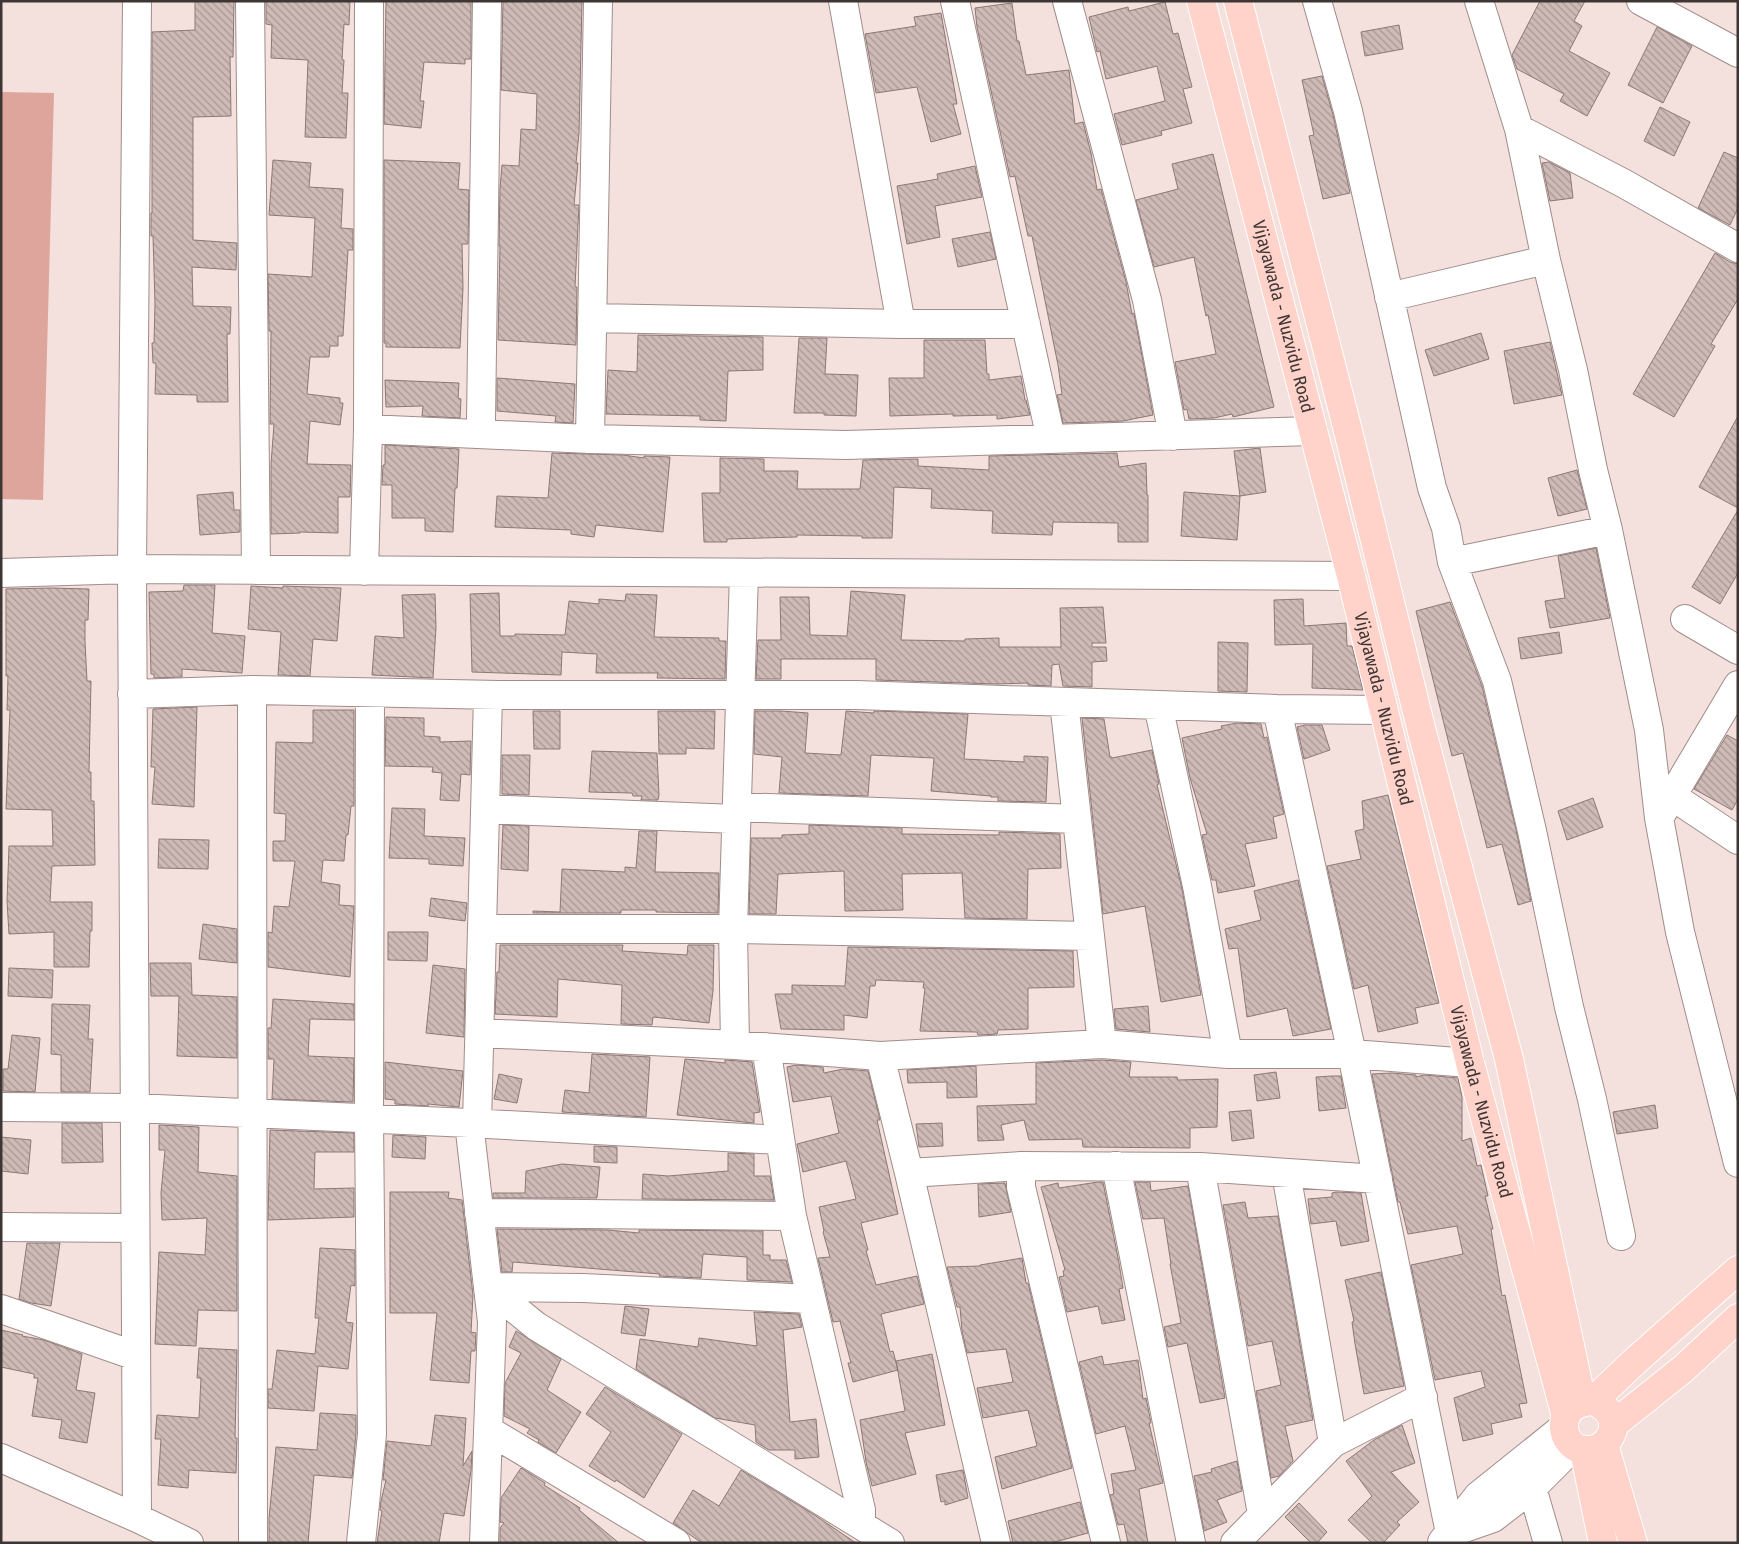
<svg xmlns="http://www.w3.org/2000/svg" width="1739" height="1544" viewBox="0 0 1739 1544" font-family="'Fira Sans Condensed',sans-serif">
<defs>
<pattern id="building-back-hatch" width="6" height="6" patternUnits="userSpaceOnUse" patternTransform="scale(1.25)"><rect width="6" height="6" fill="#cebab6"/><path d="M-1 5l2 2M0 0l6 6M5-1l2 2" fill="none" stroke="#a99895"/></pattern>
</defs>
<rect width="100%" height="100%" fill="#f4e0dc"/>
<path fill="#dda59b" d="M1,92L54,93L43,500L1,499Z"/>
<path fill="url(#building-back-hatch)" stroke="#8c7976" d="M195,1H234L233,57H230L231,116L193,117V240L237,243L236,270L192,267L193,306L231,307L230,334H227L228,402H197V395L155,394L156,363H153L152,343H154L155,304L153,236H151V213H152V32L195,30Z
M266,1H350L349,25L344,24L342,60H344L342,93H348L346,138L305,137L308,60L271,58L272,25L266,24Z
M386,1H471V59H465V64L424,62L420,101H424L421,128L384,124Z
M503,1H582L579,133L576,163H578L574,205H579L575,287H577L576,345L498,340L500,246H499L500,188L502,165L519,166L521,129L536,130L537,94L501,90Z
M1540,1H1585L1574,21L1582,26L1569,51L1610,73L1587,116L1560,101L1564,94L1517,69L1512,55Z
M1165,2L1173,34L1178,33L1192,87L1183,89L1192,123L1161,131L1162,135L1122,145L1114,114L1165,101L1157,66L1106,79L1100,51L1097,52L1089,17L1128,7L1129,11Z
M1012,3L1017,41H1019L1026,75L1069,70L1075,124L1083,122L1091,153L1097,190L1101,189L1126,282L1132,314L1134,313L1153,415L1123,421L1063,423L1057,395L1062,394L1058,365L1032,236H1028L1015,176L1010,177L977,27L975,8Z
M941,13L957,104H953L961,134L931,142L917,87L876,93L865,34L916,26L914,17Z
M1399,25L1403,49L1365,56L1361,32Z
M1657,27L1692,46L1663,103L1628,85Z
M1322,76L1333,115L1350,193L1323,199L1309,136L1314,135L1302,80Z
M1660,107L1690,122L1674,156L1644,141Z
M1724,152L1738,158V208L1730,225L1698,208Z
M1213,154L1274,407L1233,417L1232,414L1214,418L1189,419L1187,409L1184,410L1175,362L1216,354L1208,315L1206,316L1194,257L1154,267L1136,200L1178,189L1172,164Z
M273,160L311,163L309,187L343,189L341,228L353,229V250H348L343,336H338V346H330L329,357H310L307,394L340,398V403H343L340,425L310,421L307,464L351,465L350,497H338V533L300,532V533L271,534V464L274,424H270L271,331H269L268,274L312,277L315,218L269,215Z
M384,160L460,163L458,189L469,190L468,244H462L463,288L460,348L386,347V343H384Z
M1549,162L1570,173L1573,198L1550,201L1542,163Z
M975,166L982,197L935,206L940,237L907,244L897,186L938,179L937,174Z
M990,232L996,259L958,267L952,239Z
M1715,253L1730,262L1738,264V299L1711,344L1715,346L1674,417L1633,394Z
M1481,333L1489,359L1434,376L1425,350Z
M638,335L763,337V370L728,371L726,421L700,420V416L606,414L608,370L637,372Z
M799,338H827L825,374L858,375L856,416L824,415V413H794Z
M924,340H985L987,374H989V380L1021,376L1025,400H1026L1030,415L997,419V415L953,416V414L890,416L889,378H924Z
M1550,342L1562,395L1514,404L1504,351Z
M497,378L575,384L573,423L555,422L556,416L497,411Z
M385,380L459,383L458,398L461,399L460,418L422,416L423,406L386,407Z
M1738,416V508L1699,487Z
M385,445L459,449L457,488H455L453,532L425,531V518H392V485H382L383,465H385Z
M1260,448L1266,492L1240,496L1234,451Z
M552,453L623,455L644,458V456L670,457L663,532L596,525L594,537L571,534V530L495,527L497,496L548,498Z
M1117,453L1119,467L1146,463L1147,495H1148V542H1118V523L1053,522L1052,535L992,533L993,511L931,508L932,489L894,487L892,538H862V536L797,535V537L727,539V542H704L702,493H720V458L764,459V471H798L797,489H860L863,460L918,459V466L989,470V456Z
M1577,470L1587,509L1558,516L1548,478Z
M233,492L234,510H240V532L200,535L197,495Z
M1184,492L1240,496L1237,540L1181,536Z
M1738,510V573L1720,604L1692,587Z
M1596,548L1610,618L1550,628L1545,601L1565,598L1558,556Z
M184,585H215L212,633L245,636L242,673L182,669V677L154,678V674H151L149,592L183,591Z
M251,586L283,588V586L341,588L337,641L313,639L310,676L278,675L281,632L248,629Z
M51,588L89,589L88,620H85V642L87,681H91L89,772H91V801H94L95,865L52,866L50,902H92V931H90L89,967H54V932L9,934L7,901L9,846H53L52,810L6,809L10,710H7L8,676H6V589Z
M851,591L905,595L901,640L965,641V639L999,638V647H1061L1060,608L1103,607L1106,643H1092V647H1106L1107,661L1092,662V687L1063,686L1059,664L1052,665L1051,686L1028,685V683L997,684L876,680V659H781V679H756L758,640H781L780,597H809L810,635L847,636Z
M499,593L500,636H515V634L565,635L569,601L599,604V599L625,601L626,594L657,595L654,637L719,638V641H726L725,679L657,678L658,673H596L597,654L562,652L561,675L472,672L470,594Z
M435,594L436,627L433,678L372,675L375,636L404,638L402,595Z
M1303,599L1304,626L1346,623L1347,646H1352L1363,690L1312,688L1313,644L1275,645L1274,600Z
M1450,602L1482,686L1517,834L1531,901L1518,905L1502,844L1487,848L1463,753L1452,756L1416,611Z
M1559,632L1562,653L1521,659L1518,638Z
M1218,642L1248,643L1247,692L1218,691Z
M197,707L194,807L152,804L155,767H151L153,709Z
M313,710H354V806H351L348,835H346L344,861L323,860L321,882L340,885L339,905L354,906L350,977L268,967V932L272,933L274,906L289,907L295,861H273V841H285L286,814L274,813L276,742L313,743Z
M533,711H560V749H534Z
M658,711H715L714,749L686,748V754H659Z
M755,711H781L808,713L805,753L841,755L846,711L874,713V711L968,714L964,759L1024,762V756L1048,757L1046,802L998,801V797H991V796L931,791L934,758L871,755L868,796L779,793L782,757L754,754Z
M386,717L424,718V736L440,737V742L471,741L470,775L461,774L459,801L440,800L442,773L432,772L433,767L385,766Z
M1082,718L1104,719L1110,757H1112V758L1152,750L1159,784L1157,785L1182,889L1201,995L1161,1002L1145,906L1103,914Z
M1237,723L1261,724L1264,738L1267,737L1284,814L1273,817L1277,838L1245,844L1255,886L1218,893L1216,880H1212L1202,835L1207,834L1190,778L1182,738L1222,729L1221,726Z
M1305,725H1322L1330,750L1304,759L1297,727Z
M1727,735L1738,741V799L1732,810L1694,789Z
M592,751L657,753L659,795L658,800H641L642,796H633L632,793L589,792Z
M502,755H530L529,795L502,794Z
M1388,795L1439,1003L1415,1008L1418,1023L1378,1032L1368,985L1354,989L1327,866L1361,859L1355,831L1364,829L1362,801Z
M1593,798L1603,827L1567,840L1558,811Z
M392,808L425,809L424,836L465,838L463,866L429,864V859L389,858Z
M503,825L529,826L528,871L501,869Z
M809,825L902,828V834L999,835V832L1060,834L1061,868L1028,869L1027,919L965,918L962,873L902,874L903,910L845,911L844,871L778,874L776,914H749L751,838H782V835L809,834Z
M639,831H657L655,872L719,873L718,913L656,912V910H621V913H533V911L560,912L562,869L625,872V867L636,868Z
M159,839L209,840L208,869L158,868Z
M1298,880L1331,1029L1293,1036L1287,1008L1247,1017L1238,948L1229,949L1225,929L1261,920L1254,891Z
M431,898L467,903L465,921L429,916Z
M203,924L237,929V963L199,959Z
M388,932H428L427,961L388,960Z
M500,945H623L622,951L687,955L688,945H714L713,991L709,1023L653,1017L652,1025L621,1024L622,985L558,979L557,1017L495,1014L497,972H499Z
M848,947L1073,951L1074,987L1028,988V1029L998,1030L997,1034L981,1035H978L977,1032L920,1031L925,988H923L924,982L876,980L875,986H870L867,1018L844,1015V1030L781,1029L775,994H792V985L845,986Z
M150,963H191L192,995L237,997V1058L177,1056L179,996H151Z
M433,965L465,969L464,1037L426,1033Z
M9,968L53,970L52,998L8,996Z
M273,999L354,1004V1020L310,1019L308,1056L354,1058L353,1102L272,1099L274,1059H268V1028H271Z
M52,1004L90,1005L88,1039H93L90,1092H61V1055L51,1054Z
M1148,1006L1150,1032L1116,1029L1114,1009Z
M12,1035L40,1038L35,1092L3,1091V1069H8Z
M592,1054L650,1057L646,1117L562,1112L565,1090L589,1093Z
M685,1059L725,1063V1060L752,1062L760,1112L754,1113V1123L677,1115Z
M1102,1060L1131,1062L1129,1077H1177L1178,1080L1218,1079L1217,1127L1190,1128V1148L1083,1147L1082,1139L1029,1140L1024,1120L1001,1125L1004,1140L978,1141L977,1106L1036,1104V1063Z
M385,1062L463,1071L459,1107L428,1104V1106L395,1104V1100L385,1099Z
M796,1065L823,1067L824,1073L843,1069L868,1071L880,1120H877L898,1214L861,1223L868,1250L866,1251L876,1285L917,1276L924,1304L881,1314L890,1352L893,1351L898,1370L853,1382L848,1363H851L840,1321L833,1322L818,1258L830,1257L823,1232L824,1231L819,1207L856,1199L846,1161L803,1172L797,1144L839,1133L831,1096L793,1102L787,1067Z
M976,1066L977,1097L947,1098V1082L908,1083L907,1070Z
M1276,1072L1280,1098L1257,1101L1254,1075Z
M1392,1073L1416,1075V1077L1424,1075L1458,1078L1462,1097V1141L1471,1138L1477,1166L1481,1165L1488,1196H1485L1493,1229H1491L1502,1296L1505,1295L1527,1403L1519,1404L1522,1417L1491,1424L1493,1434L1463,1441L1454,1398L1485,1387L1481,1371L1435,1380L1411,1265L1463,1254L1457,1226L1408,1234L1400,1202H1398L1372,1074Z
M499,1074L522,1079L517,1103L494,1099Z
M1332,1076H1341L1346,1108L1319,1111L1316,1077Z
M1655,1105L1658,1128L1617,1134L1613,1112Z
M1251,1110L1254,1138L1232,1141L1229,1112Z
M62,1123H102L103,1162L62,1163Z
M942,1123L943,1146L919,1147L916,1124Z
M159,1125L199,1127L198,1172L237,1176V1311L198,1310L196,1346L155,1344L159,1252L205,1255L207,1218L162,1220L161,1193L165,1150H159Z
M270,1130L354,1133V1152H315L314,1189L354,1188V1217L268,1220Z
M393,1135L426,1137L425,1159L392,1157Z
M1,1137L31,1140L28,1174L1,1171Z
M594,1146L617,1147V1163L594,1162Z
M728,1153L754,1154V1176H770L774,1200L642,1199L643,1174L668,1176L728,1171Z
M562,1164L600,1167L597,1198H493V1193H525L526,1171Z
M1098,1182H1103L1119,1263L1123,1288L1119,1289L1125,1320L1102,1324L1098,1306L1067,1312L1059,1277L1064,1276L1063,1271L1065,1270L1041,1187L1058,1183L1059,1188Z
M1135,1182H1150L1151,1191L1188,1186L1225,1398L1200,1403L1187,1343L1168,1347L1164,1327L1181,1323L1170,1264H1171L1164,1218L1143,1219Z
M1005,1183L1011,1212L979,1217L978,1184Z
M390,1192H449L448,1198L462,1200L473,1295L471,1332L476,1333L475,1351H471L469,1383L430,1380L437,1313H390Z
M1336,1192L1361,1193L1369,1241L1341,1246L1336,1221L1311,1224L1308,1199L1332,1197V1193Z
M1245,1202L1248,1218L1278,1216L1313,1420L1285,1426L1293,1461L1279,1476L1271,1478L1256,1391L1281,1385L1272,1341L1248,1346L1223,1205Z
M497,1229L608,1230L639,1233V1230L763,1231V1255H770V1260H786L792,1282L747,1280V1257L703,1254L701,1278L659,1276L660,1274L513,1262L512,1272H502Z
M27,1243H60L51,1306L31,1303L19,1299Z
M320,1248L355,1250V1286L351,1285L346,1322L353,1323L348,1369L318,1366L314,1411L268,1408V1389H272L277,1350L315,1354L319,1318H315Z
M1022,1258L1026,1283H1028L1072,1468L1002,1489L995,1457L1037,1446L1028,1410L983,1418L977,1388L1013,1382L1006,1349L967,1353L962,1331L960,1307H957L947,1267L980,1266V1265Z
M1381,1272L1404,1386L1364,1394L1355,1344L1352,1322L1354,1321L1345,1280Z
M625,1306L649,1309L645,1336L621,1333Z
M754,1312L799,1314L802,1327L783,1330L790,1422L816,1419L819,1457L795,1459V1450H769L756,1442L755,1425L715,1418L636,1369L640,1339L698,1347L699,1338L757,1346Z
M1,1330L23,1335L22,1336L44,1340L82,1354L76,1390L95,1393L87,1443L59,1438L62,1420L32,1416L38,1378H34V1374L1,1367Z
M516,1331L561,1359L547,1390L581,1412L556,1453L538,1442L539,1440L527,1433L530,1429L504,1416L505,1383L521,1353L509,1347Z
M199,1348L237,1350L235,1438H237L236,1473L189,1470L188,1488L158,1485L161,1439H155L157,1415L199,1418L201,1378H197Z
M932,1354L945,1425L905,1433L916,1474L872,1486L866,1462L860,1420L905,1411L896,1361Z
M1102,1356L1104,1365L1138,1360L1143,1399L1146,1398L1151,1423H1149L1163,1483L1139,1489L1148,1543H1128L1124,1524L1118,1525L1110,1495L1114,1494L1111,1474L1136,1470L1125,1426L1096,1434L1079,1362Z
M605,1387L682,1434L644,1498L616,1480L615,1482L589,1466L611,1432L586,1414Z
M320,1413L356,1415V1433L352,1478L314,1475L308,1543H269V1518L276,1447L317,1450Z
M435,1415L466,1418L463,1466L472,1451L471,1471L464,1516L444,1513L439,1543H377L382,1511L380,1510L381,1501L386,1480H383L387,1441L431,1446Z
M1402,1425L1415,1463L1391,1472L1419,1502L1397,1522L1400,1525L1383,1543H1372L1348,1520L1372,1496L1346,1461L1374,1440Z
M1237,1461L1242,1491L1217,1500L1227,1522L1204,1531L1194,1476L1212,1472L1211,1469Z
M521,1468L545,1483L544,1485L580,1508L579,1510L619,1543H500V1528L504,1523L500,1522L501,1498Z
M741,1470L816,1516L856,1543H702L673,1523L693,1490L719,1506Z
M963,1470L968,1498L945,1505V1501L941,1502L936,1475Z
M1080,1502L1088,1533L1051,1543H1013L1008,1521Z
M1299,1503L1327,1532L1317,1543H1311L1285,1517Z"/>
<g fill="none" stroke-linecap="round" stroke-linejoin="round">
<g stroke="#a08d89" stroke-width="30">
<path id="minor" d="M250,1L256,570
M598,1L590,439L846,445L1313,431
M843,1L901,324H1026
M955,1L1051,439
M1067,1L1147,300L1173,436
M1317,1L1348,111L1432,488L1446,528L1452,562L1497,681L1532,831L1569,1007L1592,1099L1621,1236
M1479,1L1519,129L1546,260L1573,370L1593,470L1608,530L1649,730L1659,818L1680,932L1738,1163
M1641,1L1738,53
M1519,129L1623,183L1738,248
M1389,297L1546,260
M592,318L901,324
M368,429L590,439
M482,434L481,419L487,1
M1452,562L1608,530
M364,571L368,429L369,1
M1,573L132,569L1351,576
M1685,619L1738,650
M252,690L253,1543
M132,694L252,690L499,695H856L1277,709L1383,710
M1064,702L1102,1044L1228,1054H1352L1470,1063
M1158,705L1197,886L1228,1054
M1277,709L1352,1054L1450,1533
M1672,796L1738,840
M737,807L1077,819
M485,809L736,819
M1659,818L1738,685
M482,929H733L1090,936
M480,1033L735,1045L880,1056L909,1173L996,1543
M735,1045L733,929L744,573
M766,1047L792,1216L861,1510V1525
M880,1056L1102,1044
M1,1107L135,1108L469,1123L780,1140
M469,1123L492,1322L484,1543
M477,1124L488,695
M1021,1166V1187L1106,1543
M1116,1166L1191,1543
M909,1173L1021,1166L1200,1167
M1286,1173L1333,1443
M479,1213L792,1216
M1,1227L135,1228
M488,1287L536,1326L890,1543
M488,1287L583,1288L811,1299
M1,1309L136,1356
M488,1430L676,1543
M1,1458L137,1518L189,1543
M1532,1488L1548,1543
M1262,1514L1200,1167L1378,1179
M137,1518L132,569L137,1
M1450,1533L1493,1518L1532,1488L1574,1446
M1442,1542L1478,1496L1564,1427
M361,1543L372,1434L369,1118L370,693
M1235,1543L1333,1443L1423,1397"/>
</g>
<g stroke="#fff" stroke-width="30">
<g id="major">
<path id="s1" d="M1201,1L1351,576L1470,1063L1566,1416"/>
<path d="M1238,1L1345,419L1421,728L1509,1059L1582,1402"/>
<path d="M1593,1401C1610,1408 1620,1423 1608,1440C1603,1447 1596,1450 1588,1450C1559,1451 1551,1403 1593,1401L1634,1362L1738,1270"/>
<path d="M1613,1425L1683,1369L1738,1318"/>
<path d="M1604,1445L1633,1543"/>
<path d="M1584,1450L1603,1543"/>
</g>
</g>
<use href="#minor" stroke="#fff" stroke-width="28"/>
<use href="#major" stroke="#ffd2ca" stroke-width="28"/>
</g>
<g text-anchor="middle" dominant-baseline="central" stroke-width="4.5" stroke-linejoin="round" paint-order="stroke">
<g font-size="18" fill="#3e3634" stroke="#f4e0dc">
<text stroke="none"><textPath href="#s1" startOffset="326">Vijayawada - Nuzvidu Road</textPath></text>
<text stroke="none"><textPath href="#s1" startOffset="731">Vijayawada - Nuzvidu Road</textPath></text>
<text stroke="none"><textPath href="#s1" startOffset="1136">Vijayawada - Nuzvidu Road</textPath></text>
</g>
</g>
<rect width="1739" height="1544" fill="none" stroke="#3e3634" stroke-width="5"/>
</svg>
